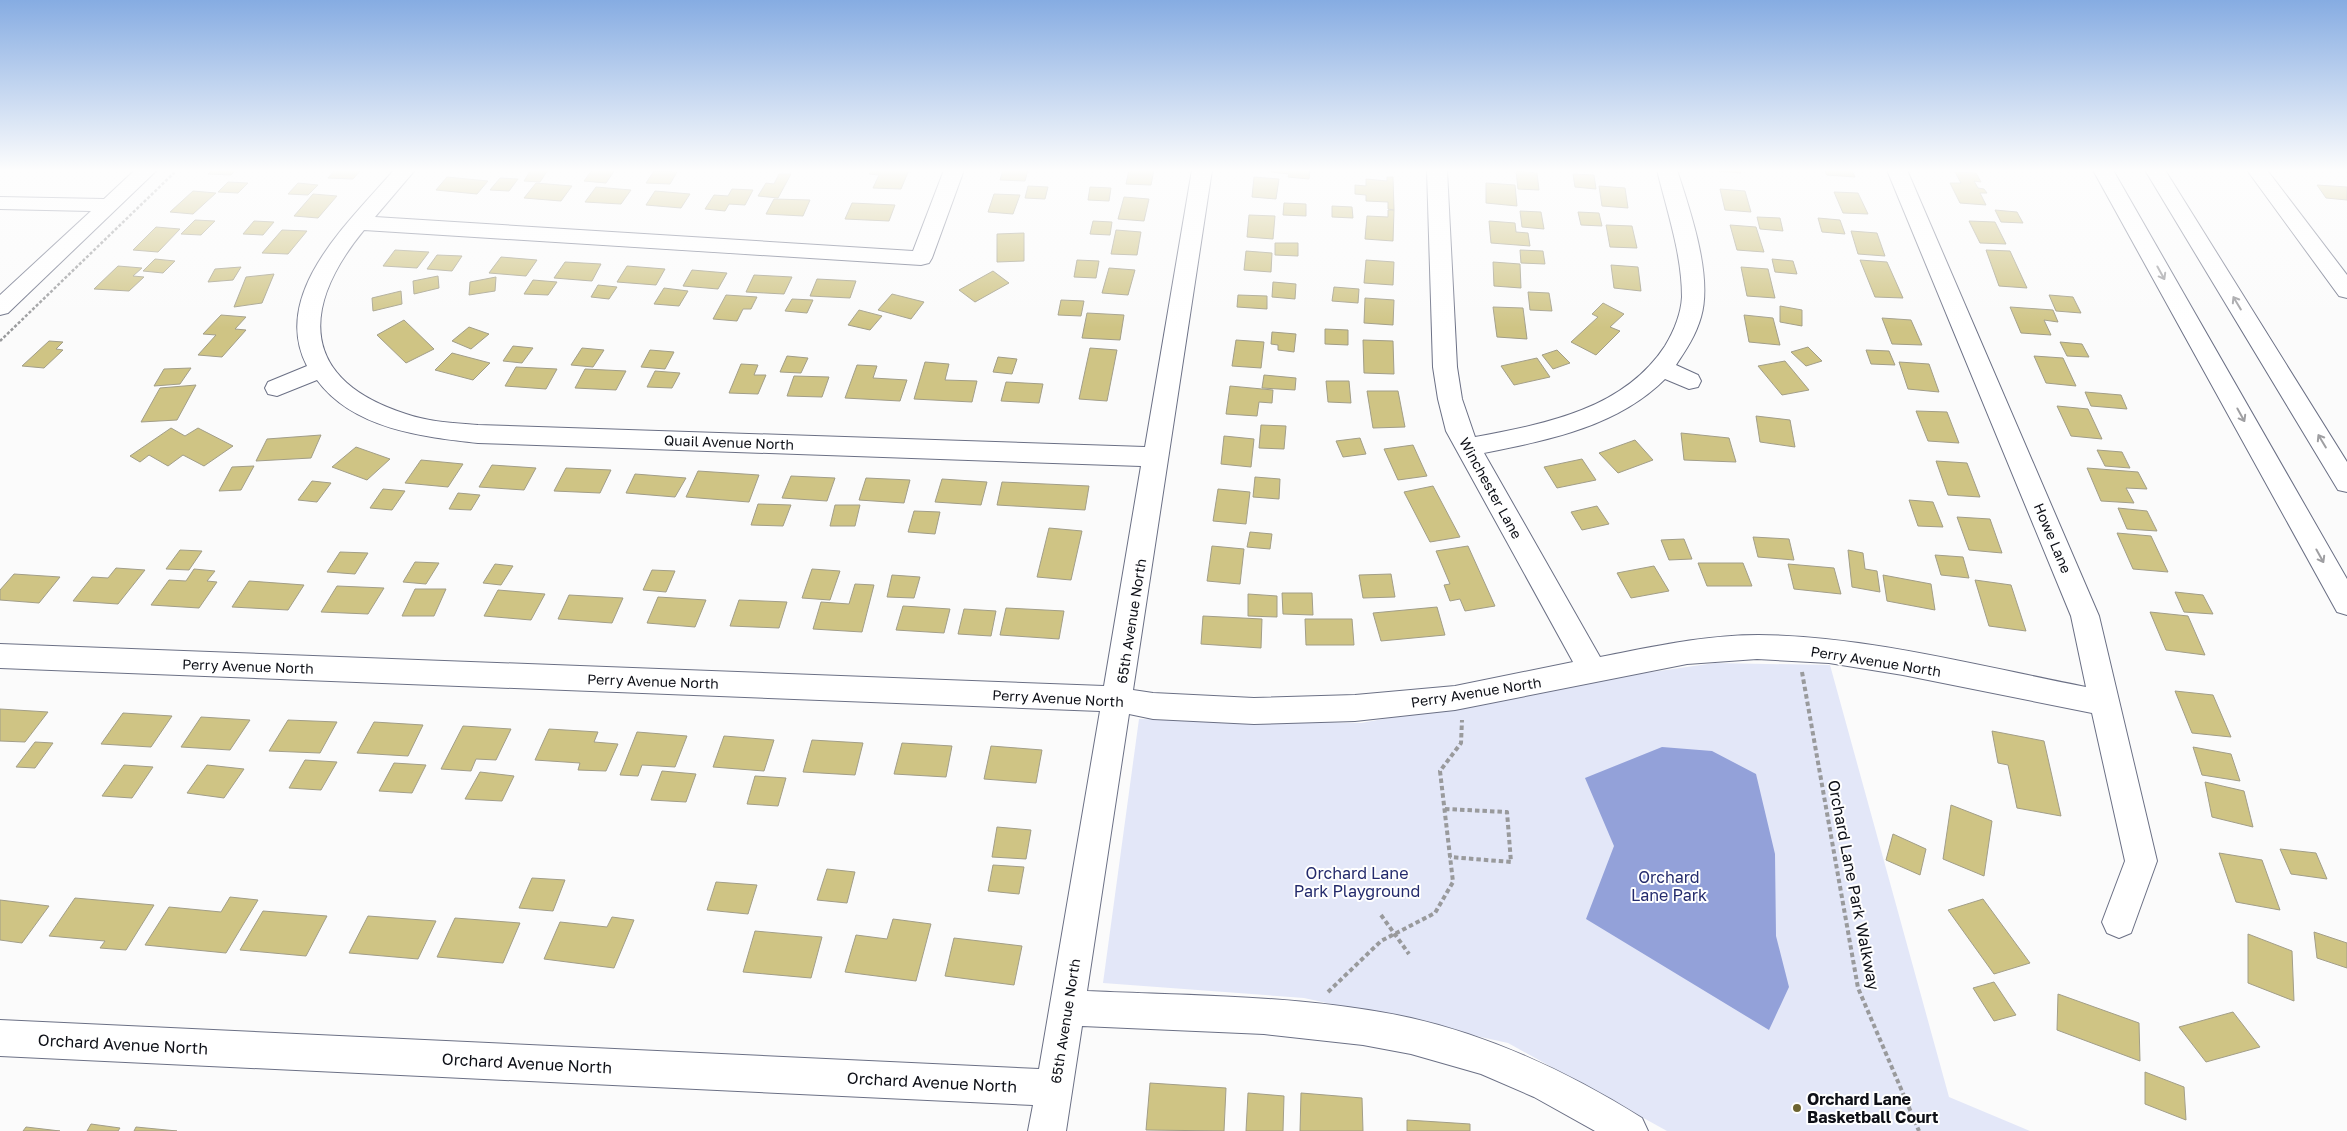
<svg xmlns="http://www.w3.org/2000/svg" width="2347" height="1131" viewBox="0 0 2347 1131" font-family="'Golos Text',sans-serif">
<rect width="100%" height="100%" fill="#fbfbfb"/>
<path fill="#e3e7f8" d="M1715,663L1830,665L1949,1097L2030,1131H1667L1508,1043L1304,998L1103,983L1139,719L1361,723L1610,678Z"/>
<path fill="#93a1d9" d="M1662,747L1712,751L1756,774L1775,854L1776,936L1789,987L1769,1030L1586,919L1614,846L1585,778Z"/>
<path fill="#cfc484" stroke="#a29e88" d="M212,170H236L231,175L208,174Z
M335,170H361L353,179L328,178Z
M531,170H548L540,182L524,181Z
M592,170H615L606,183L584,181Z
M871,170H909L901,189L873,188L879,175L869,174Z
M1003,170H1028L1025,181L1000,180Z
M1129,170H1154L1151,185L1126,184Z
M1271,170H1310L1309,179L1288,177L1289,174L1271,172Z
M1715,170H1740L1741,173L1716,171Z
M1824,170H1852L1855,177L1827,175Z
M654,171L677,172L670,184L646,183Z
M1516,171L1537,173L1539,190L1518,189Z
M1955,172L1976,173L1981,182L1974,181L1978,188L1984,189L1987,193H1980L1986,205L1960,203L1950,183H1961Z
M779,174H791L778,198L758,196L766,183L774,184Z
M1573,174L1594,175L1596,189L1575,187Z
M447,177L488,181L477,194L436,190Z
M1254,177L1279,179L1276,199L1252,197Z
M1387,177H1393L1394,210L1388,209V202L1366,201V195L1355,194V185L1366,186V179L1387,181Z
M500,178L518,179L509,191L490,190Z
M228,182L248,183L238,193L218,192Z
M298,183L318,185L308,195L288,194Z
M536,183L572,186L561,201L524,198Z
M1486,183L1515,185L1517,206L1486,203Z
M2317,185L2347,187V200L2326,198Z
M1028,186L1048,187L1045,199L1025,198Z
M1599,186L1625,188L1628,208L1602,206Z
M596,187L631,190L621,204L585,202Z
M1090,187L1111,188L1109,201L1088,200Z
M732,189L753,190L745,205L729,204L725,211L705,209L714,195L728,196Z
M1720,189L1745,191L1751,212L1725,210Z
M193,191L216,193L193,214L170,212Z
M655,191L690,194L681,208L646,205Z
M1834,192L1858,193L1868,214L1843,213Z
M313,194L337,196L318,218L294,216Z
M994,194L1020,195L1013,214L988,212Z
M1124,197L1149,199L1144,221L1118,219Z
M774,199L810,200L803,216L766,214Z
M852,203L895,205L889,221L845,219Z
M1284,203L1306,204V216L1283,215Z
M1332,206L1352,207L1353,218L1332,217Z
M1388,210H1394L1393,241L1365,239L1367,216L1388,217Z
M1995,210L2017,212L2023,223L2001,222Z
M1520,211L1541,212L1544,229L1522,227Z
M1578,212L1599,213L1602,226L1581,225Z
M1249,215L1275,216L1273,239L1247,237Z
M1757,217L1780,218L1783,231L1760,229Z
M1818,218L1840,220L1845,234L1822,232Z
M195,220L215,221L201,235L181,234Z
M254,221L274,222L263,235L243,234Z
M1093,221L1112,222L1110,235L1090,234Z
M1489,221L1515,223L1516,232L1528,233L1530,246L1491,243Z
M1969,221L1995,222L2006,244L1980,243Z
M1606,225L1632,226L1637,248L1610,247Z
M1730,225L1756,227L1764,252L1737,250Z
M156,227L180,229L158,252L133,250Z
M282,230L307,231L288,254L262,253Z
M1116,230L1141,232L1137,255L1111,254Z
M1851,231L1877,233L1885,256L1858,254Z
M1024,233V261L997,262V234Z
M1275,243H1298V256L1275,255Z
M395,250L429,252L417,268L383,266Z
M1520,250L1543,251L1545,264L1521,263Z
M1986,250L2010,251L2027,288L1999,286Z
M1246,251L1272,253L1271,272L1244,270Z
M437,255L462,256L452,271L427,269Z
M501,257L537,260L526,276L489,273Z
M155,259L175,261L163,273L143,271Z
M1772,259L1793,261L1797,274L1775,272Z
M1077,260L1099,261L1096,278L1074,277Z
M1366,260L1394,262L1393,285L1364,283Z
M1860,260L1887,262L1903,298L1875,297Z
M565,262L601,264L592,281L554,278Z
M1493,262L1520,264L1521,288L1494,286Z
M1611,265L1638,267L1641,291L1614,288Z
M118,266L142,268L133,276L144,277L129,291L94,289Z
M627,266L665,269L656,285L617,282Z
M241,267L233,280L208,282L215,269Z
M1741,267L1768,269L1775,298L1747,296Z
M1109,268L1135,270L1128,295L1102,293Z
M692,270L727,273L718,289L683,286Z
M993,271L1009,283L975,302L959,290Z
M274,274L262,303L234,307L246,277Z
M754,275L792,277L784,294L746,292Z
M438,276L439,288L414,294L413,281Z
M496,277L495,291L469,295L470,282Z
M817,279L856,281L850,298L810,296Z
M533,280L557,282L548,295L524,294Z
M1273,282L1296,284L1295,299L1272,297Z
M598,285L617,287L609,299L591,297Z
M1334,287L1359,289L1358,303L1332,301Z
M664,288L688,291L679,306L654,304Z
M401,291L402,304L373,311L372,298Z
M1528,292L1549,293L1552,311L1530,310Z
M892,294L924,302L911,319L878,310Z
M726,295L757,297L751,309H743L737,321L713,319Z
M1238,295L1267,296V309L1237,307Z
M2049,295L2073,297L2081,313L2056,311Z
M1365,298L1394,300L1393,325L1364,323Z
M792,299L813,300L807,313L785,311Z
M1061,300L1084,301L1081,316L1058,315Z
M1603,303L1624,314L1610,327L1620,331L1596,355L1571,342L1598,317L1592,314Z
M1780,306L1802,310V326L1780,322Z
M1493,307L1523,308L1527,339L1497,337Z
M2010,307L2053,310L2058,322L2044,320L2051,335L2021,333Z
M859,310L882,316L870,330L848,325Z
M1087,313L1124,315L1120,340L1082,338Z
M221,315L246,317L235,329L246,330L222,357L198,355L216,335L203,334Z
M1744,315L1773,318L1780,345L1749,342Z
M1882,318L1911,320L1922,345L1892,344Z
M404,320L434,349L406,363L377,335Z
M469,327L489,334L471,349L452,341Z
M1325,329L1348,330V345L1325,344Z
M1272,332L1296,334L1294,352L1278,350V345L1271,344Z
M1236,340L1264,342L1261,368L1232,366Z
M1363,340L1393,341L1394,374L1364,373Z
M49,341L63,342L56,349L63,350L44,368L22,366Z
M2060,342L2082,344L2089,357L2067,356Z
M513,346L533,348L522,363L503,361Z
M1808,347L1822,361L1806,366L1791,352Z
M582,348L604,350L593,367L571,365Z
M1090,348L1117,350L1107,401L1079,399Z
M650,350L674,352L665,369L641,367Z
M1557,350L1570,363L1553,369L1542,355Z
M1866,350L1889,351L1895,365L1871,364Z
M452,353L490,363L473,380L435,370Z
M787,356L808,358L801,373L780,372Z
M2034,356L2063,358L2076,386L2046,383Z
M998,357L1017,359L1012,374L993,372Z
M1537,358L1550,377L1514,385L1501,366Z
M1785,361L1809,390L1782,395L1758,366Z
M925,362L949,364L945,380L977,381L972,402L914,399Z
M1899,362L1929,364L1939,392L1908,389Z
M741,364L758,365L754,375H766L758,394L729,393Z
M857,365L877,366L873,378L907,380L900,401L845,398Z
M516,367L557,369L546,389L505,386Z
M191,368L180,384L154,386L164,369Z
M585,369L626,371L616,390L575,388Z
M655,371L680,373L672,388L647,387Z
M1264,375L1296,378L1295,390L1262,388Z
M794,376L829,377L822,397L787,396Z
M1326,381H1349L1351,403L1328,402Z
M1006,382L1043,384L1039,403L1001,401Z
M196,385L177,420L141,422L160,388Z
M1230,386L1273,390L1272,403L1259,402L1257,416L1226,414Z
M1367,391H1398L1405,427L1373,428Z
M2085,392L2121,395L2127,409L2091,406Z
M2057,406L2088,409L2102,439L2071,436Z
M1916,411L1947,412L1959,443L1928,441Z
M1756,416L1790,420L1795,447L1760,442Z
M1261,425L1286,426L1284,449L1259,448Z
M171,428L185,436L198,428L233,446L204,466L183,455L168,466L149,455L140,462L130,456Z
M1681,433L1729,438L1736,462L1684,460Z
M321,435L311,458L256,461L267,439Z
M1224,436L1254,439L1251,467L1221,464Z
M1360,438L1366,454L1343,457L1336,441Z
M1635,440L1653,460L1618,473L1599,453Z
M1413,445L1427,476L1398,480L1384,449Z
M356,447L390,459L367,480L332,467Z
M2097,450L2122,452L2130,468L2105,466Z
M1582,459L1596,480L1557,488L1544,467Z
M421,460L463,464L448,487L405,483Z
M1936,461L1967,463L1980,497L1948,495Z
M492,465L536,468L524,490L479,487Z
M254,466L241,490L219,491L232,467Z
M566,468L611,470L600,493L554,491Z
M2087,468L2138,472L2147,489L2126,488L2134,503L2101,501Z
M698,471L759,475L749,502L686,497Z
M635,474L686,478L675,497L626,493Z
M791,476L835,478L827,501L782,498Z
M1255,477L1280,479L1279,499L1253,497Z
M866,478L910,480L904,503L859,500Z
M942,479L987,482L981,505L935,502Z
M312,481L331,483L317,502L298,500Z
M1002,482L1089,486L1085,510L997,505Z
M1433,486L1460,537L1430,542L1404,492Z
M383,489L405,491L392,510L370,508Z
M1218,489L1250,492L1246,524L1213,521Z
M458,493L480,495L471,510L449,509Z
M1909,500L1933,502L1943,527L1918,526Z
M758,504L791,505L783,526L751,525Z
M835,505H860L855,526H830Z
M1597,506L1609,524L1582,530L1571,512Z
M2118,508L2147,511L2157,531L2127,529Z
M914,511L940,512L935,534L908,532Z
M1957,517L1990,519L2002,553L1969,550Z
M1049,528L1082,531L1071,580L1037,577Z
M1250,532L1272,534L1270,549L1247,547Z
M2117,533L2151,536L2168,572L2133,569Z
M1753,537L1789,539L1794,560L1758,557Z
M1684,539L1692,559L1669,560L1661,540Z
M1212,546L1244,549L1240,584L1207,581Z
M1468,546L1495,606L1465,611L1460,599L1450,601L1444,585L1450,584L1436,551Z
M180,550L202,551L189,570L166,569Z
M1848,550L1863,553L1865,569L1877,571L1880,592L1852,587Z
M340,552L368,553L355,574L327,572Z
M1935,555L1963,557L1969,578L1941,575Z
M415,562L439,563L426,584L403,582Z
M1698,563H1743L1752,586H1707Z
M495,564L513,566L501,585L483,583Z
M1788,564L1834,568L1841,594L1794,589Z
M1654,566L1669,591L1631,598L1617,573Z
M116,568L145,570L118,604L73,601L92,577L108,578Z
M194,569L215,571L207,581L217,582L199,608L151,605L169,580L186,581Z
M812,569L840,571L830,600L802,598Z
M652,570L675,571L666,592L643,590Z
M14,574L60,577L39,603L0,600V590Z
M1391,574L1395,597L1363,598L1359,575Z
M892,575L920,577L914,598L887,597Z
M1883,575L1931,584L1935,610L1887,601Z
M1975,580L2011,585L2026,631L1989,626Z
M249,581L304,585L288,610L232,607Z
M855,584L874,585L862,632L813,629L821,602L849,604Z
M337,586L384,588L368,614L321,612Z
M415,589H446L434,616H402Z
M498,590L545,594L531,620L484,616Z
M2175,592L2203,595L2213,614L2184,612Z
M1282,593H1312L1313,615L1283,614Z
M1248,594L1277,596V617L1248,616Z
M569,595L623,598L612,623L558,619Z
M658,597L706,600L695,627L647,623Z
M739,600L787,602L779,628L730,626Z
M903,606L950,609L944,633L896,630Z
M1437,607L1445,635L1381,641L1373,613Z
M1006,608L1064,611L1059,639L1000,635Z
M964,609L996,611L991,636L958,634Z
M2150,612L2188,616L2205,655L2166,650Z
M1203,616L1262,619L1261,648L1201,644Z
M1305,619H1352L1354,645H1306Z
M2175,691L2213,695L2231,737L2192,733Z
M0,709L48,712L25,742L0,741Z
M123,713L172,716L151,747L101,744Z
M201,717L250,720L230,750L181,747Z
M288,720L337,722L320,753L269,751Z
M374,722L423,725L408,756L357,753Z
M463,726L511,729L496,760L476,759L471,771L441,769Z
M549,729L598,732L594,742L618,744L606,771L578,770L580,763L535,760Z
M1992,731L2044,741L2061,816L2017,808L2008,765L1998,763Z
M637,732L687,736L675,767L642,765L638,776L620,775Z
M724,736L774,740L764,771L713,767Z
M812,740L863,743L855,775L803,772Z
M35,742L53,743L35,768L16,767Z
M902,743L952,746L946,777L894,774Z
M991,746L1042,750L1036,783L984,779Z
M2193,747L2231,754L2240,781L2202,775Z
M305,760L337,762L321,790L289,788Z
M394,763L426,765L412,793L379,791Z
M124,765L153,767L132,798L102,796Z
M207,765L244,769L224,798L187,793Z
M662,771L696,774L686,802L651,800Z
M480,772L514,776L502,801L465,799Z
M755,776L786,778L778,806L747,804Z
M2205,782L2244,791L2253,827L2212,817Z
M1951,805L1992,821L1984,876L1943,859Z
M997,827L1031,830L1026,859L992,857Z
M1893,834L1926,849L1920,875L1886,860Z
M2280,849L2316,853L2327,879L2291,874Z
M2219,853L2262,860L2280,910L2236,902Z
M993,865L1024,867L1019,894L988,891Z
M827,869L855,872L847,903L817,900Z
M532,878L565,880L553,911L519,908Z
M716,882L757,885L748,914L707,910Z
M230,897L258,900L226,953L145,945L169,907L221,912Z
M75,898L154,905L126,950L100,948L105,941L49,936Z
M1983,899L2030,963L1994,974L1948,910Z
M0,900L49,906L22,943L0,940Z
M263,911L327,916L306,956L240,950Z
M368,916L436,921L418,959L349,953Z
M612,917L634,920L614,968L544,959L560,922L607,927Z
M455,918L520,923L503,963L437,957Z
M893,919L931,924L916,981L845,972L856,935L887,939Z
M755,931L822,937L811,978L743,972Z
M2314,932L2347,943V968L2317,958Z
M2248,934L2292,951L2294,1001L2248,983Z
M954,938L1022,946L1014,985L945,976Z
M1994,982L2016,1015L1994,1021L1973,988Z
M2058,994L2139,1023L2140,1061L2057,1030Z
M2233,1012L2260,1047L2206,1062L2179,1027Z
M2145,1072L2184,1087L2186,1120L2145,1104Z
M1150,1083L1226,1088L1224,1131L1146,1130Z
M1248,1093L1284,1096L1283,1131H1246Z
M1301,1093L1362,1098L1363,1131H1300Z
M1407,1120L1470,1124V1131H1407Z
M91,1124L120,1128L118,1131H87Z
M26,1127L60,1131H23Z
M136,1127L177,1131H134Z"/>
<g fill="none" stroke-linecap="round" stroke-linejoin="round">
<g stroke="#6b7085" stroke-width="2">
<path id="minor" d="M135,170H157L8,313L0,315V295L91,211L0,209V197L104,199Z
M394,170H415L375,217L913,251L944,170H964L932,258L929,263L921,265L364,230C300,308 300,380 406,414C429,422 454,423 478,425L1145,447L1192,170H1212L1133,690L1153,693L1254,698L1355,695L1455,686L1573,662L1446,431L1438,399L1433,367L1427,170H1447L1457,367L1462,399L1475,437C1544,424 1623,410 1665,346C1674,331 1681,314 1682,297C1682,254 1667,211 1657,170H1677C1690,210 1713,276 1701,317C1696,335 1686,350 1676,365L1698,375L1701,381L1698,387L1689,389L1665,379C1617,427 1548,440 1484,453L1600,657C1652,647 1704,635 1758,635C1867,636 1979,666 2086,687L2071,616L1887,170H1907L2099,616L2157,861L2131,933L2119,938L2107,933L2102,922L2125,861L2092,713L1903,675L1829,663L1757,659L1687,664L1455,710L1355,721L1254,724L1153,719L1129,714L1087,991C1195,996 1305,995 1411,1018C1494,1037 1570,1073 1642,1118L1648,1131H1595L1534,1097L1481,1074L1411,1054L1363,1045L1264,1034L1082,1026L1066,1131H1028L1033,1105L0,1056V1020L1039,1069L1100,711L0,668V644L1104,686L1141,466L478,443C423,437 353,429 317,380L277,396L268,394L265,388L268,382L307,366C269,293 351,220 394,170Z
M2247,170H2267L2347,275V298L2339,296Z"/>
</g>
<g stroke="#6b7085" stroke-width="2">
<path id="highway" d="M2093,170H2113L2347,579V615L2337,612Z
M2145,170H2165L2347,462V492L2338,490Z"/>
</g>
<path stroke="#999a9c" stroke-width="2.5" stroke-dasharray="3 2" stroke-linecap="butt" d="M0,341L177,170"/>
<path stroke="#999a9c" stroke-width="4" stroke-dasharray="4.5 3" stroke-linecap="butt" d="M1802,672L1858,988L1919,1131
M1445,809L1507,812L1511,862L1450,857
M1381,915L1409,954
M1328,992L1381,941L1435,913L1453,882L1440,771L1461,743L1462,720"/>
<use href="#minor" fill="#fff" fill-rule="evenodd"/>
<use href="#highway" fill="#fff" fill-rule="evenodd"/>
</g>
<defs><path id="oneway-shaft" d="M-6 0H5M1.5-3L5.5 0L1.5 3" fill="none" stroke-width="1.6" stroke-linecap="round" stroke-linejoin="round" transform="scale(1.25)"/></defs>
<g stroke="#9f9fa2">
<use href="#oneway-shaft" transform="translate(2161 273) rotate(61)"/>
<use href="#oneway-shaft" transform="translate(2237 303) rotate(-121)"/>
<use href="#oneway-shaft" transform="translate(2241 415) rotate(61)"/>
<use href="#oneway-shaft" transform="translate(2322 441) rotate(-121)"/>
<use href="#oneway-shaft" transform="translate(2320 556) rotate(61)"/>
</g>
<linearGradient id="sky" x2="0" y2="1"><stop stop-color="#86ace2"/><stop offset="0.52" stop-color="#fdfdfd"/><stop offset="1" stop-color="#fdfdfd" stop-opacity="0"/></linearGradient>
<rect width="2347" height="328" fill="url(#sky)"/>
<circle fill="#6d6431" stroke="#fff" stroke-width="2" cx="1797" cy="1108" r="5"/>
<g text-anchor="middle" dominant-baseline="central" stroke-width="4" stroke-linejoin="round" paint-order="stroke">
<g font-size="14" fill="#0e1017" stroke="#fff">
<text transform="translate(729 442) rotate(2)">Quail Avenue North</text>
<text transform="translate(1491 488) rotate(61)">Winchester Lane</text>
<text transform="translate(2053 538) rotate(67)">Howe Lane</text>
<text transform="translate(1131 621) rotate(-81)">65th Avenue North</text>
<text transform="translate(1876 661) rotate(9)">Perry Avenue North</text>
<text transform="translate(248 666) rotate(2)">Perry Avenue North</text>
<text transform="translate(653 681) rotate(2)">Perry Avenue North</text>
<text transform="translate(1476 692) rotate(-9)">Perry Avenue North</text>
<text transform="translate(1058 698) rotate(3)">Perry Avenue North</text>
<text transform="translate(1065 1021) rotate(-81)">65th Avenue North</text>
</g>
<g font-size="16" fill="#232a6c" stroke="#fff">
<text x="1357" y="873">Orchard Lane<tspan x="1357" dy="18">Park Playground</tspan></text>
<text x="1669" y="877">Orchard<tspan x="1669" dy="18">Lane Park</tspan></text>
</g>
<g font-size="16" fill="#0e1017" stroke="#fff">
<text transform="translate(1854 885) rotate(79)">Orchard Lane Park Walkway</text>
<text transform="translate(123 1044) rotate(3)">Orchard Avenue North</text>
<text transform="translate(527 1063) rotate(3)">Orchard Avenue North</text>
<text transform="translate(932 1082) rotate(3)">Orchard Avenue North</text>
</g>
<g font-size="16" font-weight="bold" fill="#0e1017" stroke="#fff" text-anchor="start">
<text x="1807" y="1099">Orchard Lane<tspan x="1807" dy="18">Basketball Court</tspan></text>
</g>
</g>
</svg>
